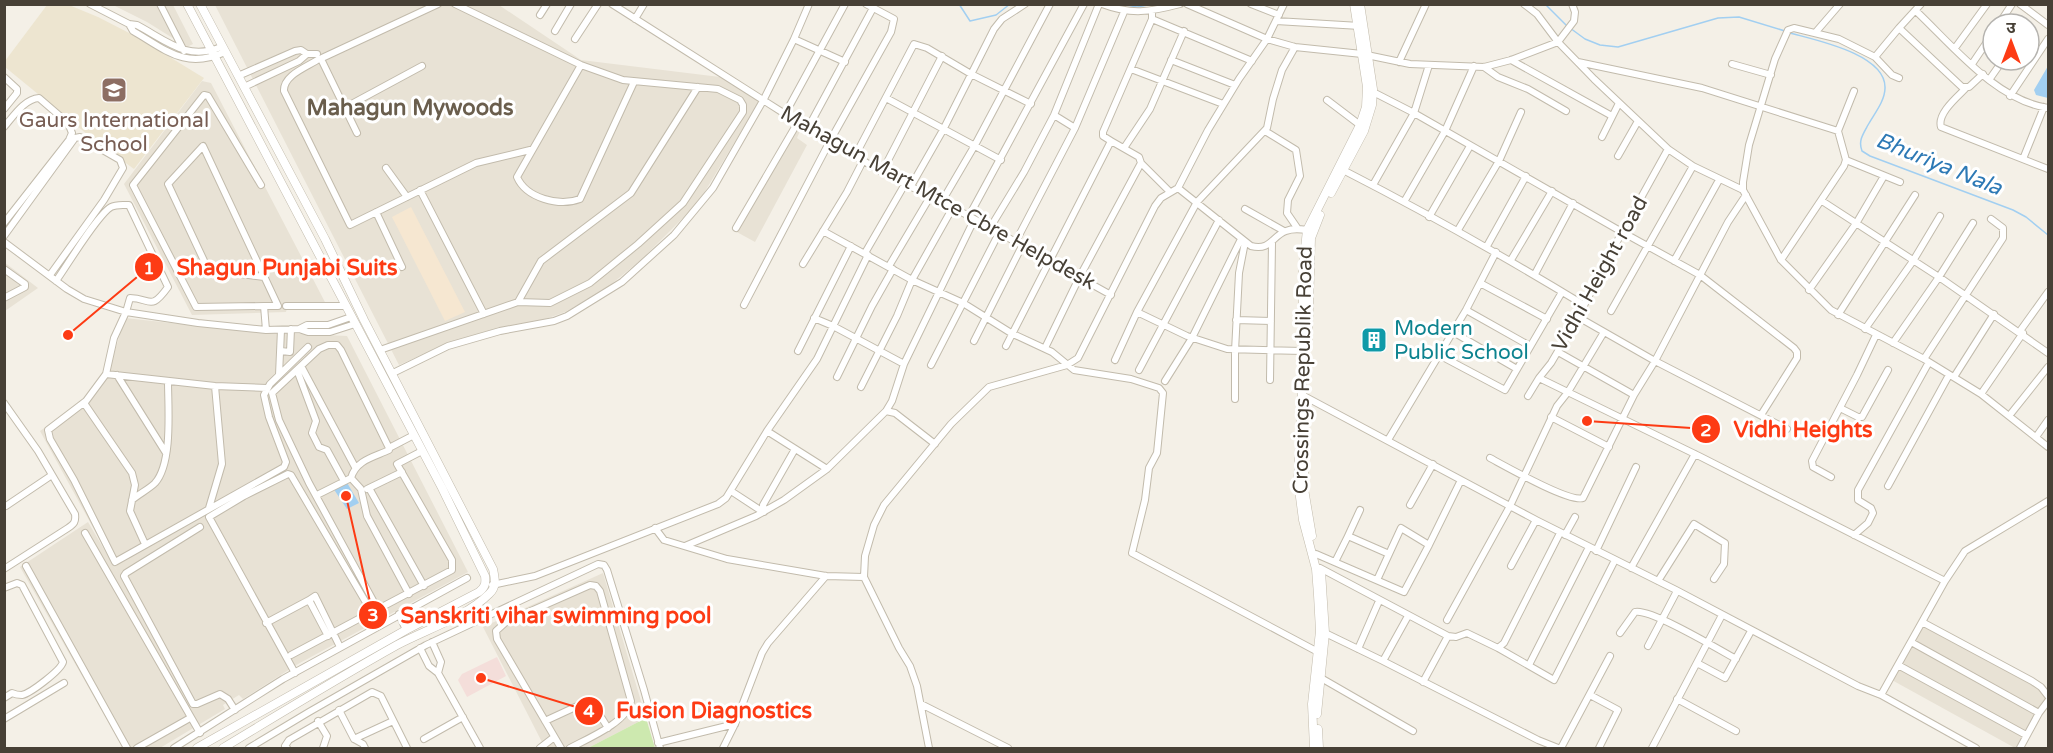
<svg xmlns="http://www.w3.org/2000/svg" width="2053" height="753" viewBox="0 0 2053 753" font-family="'Varela Round','Noto Sans Devanagari',sans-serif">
<rect width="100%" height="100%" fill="#f4f0e7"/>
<path fill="#e8e2d5" d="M113,5H173L193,44L187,47L147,22Z
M215,5H499L581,60L720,77L760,100L698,203L642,259L603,291L565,312L540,321L508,326L444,345L399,365Z
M202,81L211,83L327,306L287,308L286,312L192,315L124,184Z
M793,127L800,131L797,138L807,145L755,242L735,231Z
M4,262L38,288L5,311H4Z
M125,318L245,331L347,336L468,572L298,664L243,699L239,695L223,705L225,709L160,748H123L20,567L88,522L118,573L40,431L87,399L113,357Z
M603,573L646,718L588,748H545L483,627Z
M1922,622L2032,681L2048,696L2020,748H2015L1890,679Z"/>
<path fill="#f6e7d1" d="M411,207L465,312L445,321L392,217Z"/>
<path fill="#ede5d0" d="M47,5H69L98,17L137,37L204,78L134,169L93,139L5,67V61Z"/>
<path fill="#f4deda" d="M497,657L506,676L467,697L458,680L462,674Z"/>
<path fill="#cde9af" d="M646,718L655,748H588Z"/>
<path fill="#a2cff1" d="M2048,66V98L2036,95L2034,90Z
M346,481L359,503L347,509L333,488Z"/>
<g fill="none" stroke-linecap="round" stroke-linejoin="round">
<path stroke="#a2cff1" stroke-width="1.5" d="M959,4L970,21L996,15L1010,4
M1121,4L1137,7L1153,4
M1545,4L1566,25
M1570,28L1585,39L1600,45L1618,47L1718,18L1739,17L1785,31
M1790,33C1815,40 1886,54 1885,88C1885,101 1874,114 1868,125C1863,134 1858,141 1862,151L1870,156L2013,210L2026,217L2048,235"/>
<g stroke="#c2bbac" stroke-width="8">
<path id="minor" d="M90,4L129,24L137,25C167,41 187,61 221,47
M160,4L184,51
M612,4L785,114L882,172L969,216L1111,295
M809,4L794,39L845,62
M1102,4C1131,15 1150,12 1180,4
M1187,4L1267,39L1295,47L1362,54L1410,64L1484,67L1511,60L1558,42L1574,21L1575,12L1572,4
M1251,4L1279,15
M1524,4L1537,14L1558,42L1594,79L1668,149L1693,166L1743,190
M2020,4L2048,25
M1916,11C1954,47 1996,100 2048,108
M540,15L547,4
M635,19L644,4
M1152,19L1252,61
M1276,21L1360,26
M129,24L133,31C166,50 185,70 225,52
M1999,24L2012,4
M1899,28L1921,4
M555,31L571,4
M1815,33L1840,4
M575,39L598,4
M1955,48L1987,4
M1875,57L1839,39L1794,28L1788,30L1775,59L1749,145L1743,182V190L1781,260L1831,310L1924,359L1981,394L2048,447
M322,58L438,4
M319,59C307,67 283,75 284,91L350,225L476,163L530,150
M321,59L357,133
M1171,60L1235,85
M1511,60L1612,116
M1399,62L1426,4
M1578,62L1702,88L1838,131
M1732,64L1771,75
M1972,64L1993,33
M581,65L517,177C526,198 559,207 580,199L634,82
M1484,67L1498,77L1528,89L1566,111
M1131,69L1223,104
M238,76L295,51L301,50L307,54H317
M4,77L17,89V93L4,109
M1899,78L1892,75L1875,57L1899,28L1962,87H1969L1983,74
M1989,80L2003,60
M244,87L299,61L307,54
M1965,89C1956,98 1937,114 1941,127L2048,169
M1373,92L1414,113L1622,232L1700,275L1794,348L1797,352V358L1761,415
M2010,96L2048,39
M886,98L1001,160
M1327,100L1360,125
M346,107L422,66
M785,114L845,4
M1054,115L1075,128
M4,127C13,117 24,99 39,98L68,123L72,133L69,140L4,223
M808,128L873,8
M1265,131L1296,150L1300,176L1288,200L1287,213L1298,229
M1602,137L1619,103
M1124,148L1150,109L1184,31
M855,156L914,44L927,48L971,74L1031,104
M1618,156L1638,121
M2023,159L2044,107
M1846,160L1900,182
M1141,163L1170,192
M386,168L407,197
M1343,170C1425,212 1505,257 1584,305
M882,172L942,56
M261,185L208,96L204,95L133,185L196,307L264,306L266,330
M1373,185L1414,113L1429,65
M911,186L943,130L994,29L1002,19L1025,4
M1178,188L1251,246C1271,251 1272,236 1286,231C1293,228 1300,229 1307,230
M420,190L484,314
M1822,201L1939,277L2048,353
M1404,202L1445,131L1474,66
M941,203L975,145L1050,4
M1245,209L1284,231
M376,212L402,267
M969,216L1084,4
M1429,217L1470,146
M736,228L798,122
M990,228L1024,172L1054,115L1099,4
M1458,230L1499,161L1521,112
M823,231L912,280L963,303L1011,333L1052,352L1074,370L1131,379L1159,388L1163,393L1157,453L1149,468L1145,500L1132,553L1318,652
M4,236L75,138L80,137L120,160L123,168L104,200L50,275
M4,242L67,289L84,299L126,312L198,323L266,330L299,329L308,332H330L355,324
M1015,243L1075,128L1124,12
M1487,246L1526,176
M865,253L905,184
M1511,260L1552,191
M1781,260L1844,166L1846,160L1838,131L1854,91
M1674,261L1719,180
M803,264L847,192L863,161
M889,266L930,197
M4,269L25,284V287L4,298
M1535,274L1573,203
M56,281C67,266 97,215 111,207C116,204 123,205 129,205L168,287C150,312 151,298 130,298L126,312L114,338L106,374L86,401L48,430L50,439L74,480L115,562L284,467L286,462L269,417L264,395L270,384L308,347
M1480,283L1547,319
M1809,290L1857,222L1884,176
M518,302L541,261L631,193L698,87
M744,305L830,141L891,32L894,19L866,4
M264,306H278L203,146L168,184L206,265L209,270L264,277
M286,306H345
M1466,310L1530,346
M1611,311L1693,166
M1137,312L1187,336L1227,349L1303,351
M1838,315L1915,195
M1578,317L1655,361L1787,429
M814,318L833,326L904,364
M1236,320L1271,321
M299,329L307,325H328L351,317
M1865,329L1913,261L1940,216
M2020,331L2048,292
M1453,332L1517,369
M974,341L1022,246
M1893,343L1939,277L1973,223
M1006,346L1111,141L1103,136V132L1152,19V11
M1045,348L1079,278L1141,163L1139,157L1111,141
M380,350L518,302L550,303L590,283L638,244L683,203L743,112V105L740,100L718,89L623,80L581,65L455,4
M281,351L290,352L291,329
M798,351L851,246
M1558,352L1634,395
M1439,355L1505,390L1562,292
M1924,359L2003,238V228L1991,219
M1115,360L1137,312L1197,202L1267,128L1273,99L1282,70L1295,47
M931,365L999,233
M301,366L355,467
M297,370L316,421L312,433L319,447L327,450L344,481
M1139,370L1219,220
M393,373L448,346L500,331L554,321L567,316L622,282L674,235L713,188L764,99L794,39
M106,374L215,386L267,388
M117,375L166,453
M279,375L281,330
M837,377L872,306L893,269
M1954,377L1994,314
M1539,378L1701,457L1945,581
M1270,380L1272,243
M1165,381L1192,338L1241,239
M861,387L897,316L912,280L952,209
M1981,394L2023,333
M1302,395L1536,520L1676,590L1858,686L1881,695L1945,581L1965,551L2048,501
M1528,396L1539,378L1551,363L1578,317L1622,232L1668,149
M1235,399V351L1239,273L1245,242
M4,403L38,451L75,514C76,522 74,524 68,528L4,569
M84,403L132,473L135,485L130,511L145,544
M1840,408L1858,417H1862L1888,370
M886,411L892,401L904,364L974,220
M2009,416L2048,367
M1551,417L1609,447
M767,431L827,469
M2036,437L2048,420
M1388,440L1466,310L1496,252
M389,448L341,350L337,345H328L319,349L272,393L279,420L309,483L376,606L380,608L452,570V560L397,464L422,451
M1490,458C1505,466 1570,503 1583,498L1634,395L1655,361L1728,222L1746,195
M1831,477L1813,467L1812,461L1857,375L1876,335
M351,478L361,489L367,516L409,594
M1888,486L1949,375
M369,488L424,586
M367,489L402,472
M731,491L763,512
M317,495L351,478C356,460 374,457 389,450V448L414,435
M132,500C139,494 149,489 155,483C173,463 168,407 168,381
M1410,505L1433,464
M6,506L52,475
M209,508L222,464L215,386
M764,512L763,505L795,449
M200,527L126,573L124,576L193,704H197L220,694L228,699L235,710
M655,528L664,540L727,559L826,576L864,577
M85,533L200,733
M1565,535L1575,517
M1854,535L1868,523L1873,513L1871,508L1858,500V490L1929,362
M1348,536L1360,510
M1429,545L1461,480
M685,546L756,516L784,500L827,469L886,411L895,413L935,444
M1596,551L1636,467
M1316,554L1404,592L1429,545L1401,528L1377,580
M1335,562L1348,536L1389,554
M26,566L127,748
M1511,566L1536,520
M1320,568L1448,636L1456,637L1467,633L1498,648L1504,643L1560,533
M1631,568L1695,454
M1658,581L1694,524L1725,543L1724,564L1714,579
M492,585L535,576L718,504L726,498L767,431L817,359L868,255
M4,588L17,583L22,585L63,662C61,670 31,693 22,695C20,695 14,694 12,693L4,698
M399,614L406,630
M1408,616L1383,661L1538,740L1558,748
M1447,620L1510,506L1557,406L1568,392L1604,332
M1922,622L2032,681L2041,687L2048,696
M266,623L309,600
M1321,631L1383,661
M1620,633L1635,612C1650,608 1718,649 1736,659
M328,636L309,600L315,596L340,647
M432,642L441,662L438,673
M1911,642L2039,713
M1648,646L1677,591
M420,648L429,666L438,673L480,748
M1498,648L1554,680L1615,560
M1358,649L1379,601
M291,655L366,615L368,606L291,475L288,474L244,496L209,517L295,673
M1697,663L1725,678L1751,631
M1529,665L1589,547
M1898,665L2026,735
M1321,678L1413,731
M1423,682L1448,636
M1590,695L1618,710L1599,748
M1881,695L1976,748
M1677,699L1736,731
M921,704L1008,748
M339,710L354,739L363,744L365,748
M4,719L64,683
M318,721L327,736L323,748
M545,721L584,703L593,704L608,728
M354,739L393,721
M424,739L463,717
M658,743L735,724
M137,748L190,718
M174,748L283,679L467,578
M249,748L309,712L426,645L598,564L604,565L607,570L644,690L660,748
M287,748L285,746L289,740L372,692L381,696L407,748
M540,748L553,738
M561,748L497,639L496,631L506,622L590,585L596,586L600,591L631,701C628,722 587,739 570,748
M723,748L735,724L762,653L768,643L826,576
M929,748L917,686L910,666L899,648L864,577L865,556L874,525L884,505L951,424L989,387L1067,365L1078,358L1155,206L1161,198L1178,188L1208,130L1239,79L1267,39L1284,4
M1561,748L1610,656
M1652,748L1722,615
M2020,748L2039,713L2048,701"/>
</g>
<g stroke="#c2bbac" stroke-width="9">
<path id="tertiary" d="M187,4L442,488L485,576C486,584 485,587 479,592L406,630L197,748
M200,4L325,239L364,320L493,569C495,578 497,587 489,594C466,617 425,630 397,645C338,678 281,713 223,748
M1331,193L1364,131L1372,105L1373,89L1360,4
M1308,339L1311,238L1320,215
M1304,450V489L1312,536
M1317,714L1325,633L1321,571
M1318,729L1319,748
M1314,748L1312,704L1320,631L1318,595L1316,569L1303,520L1298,482L1303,369V267L1307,230L1360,125L1366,107L1367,87L1354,4"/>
</g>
<use href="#minor" stroke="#fff" stroke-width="6"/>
<use href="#tertiary" stroke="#fff" stroke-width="8"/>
</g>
<defs>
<g id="school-square" transform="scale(1.35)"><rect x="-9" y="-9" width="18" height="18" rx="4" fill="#8d6e63" stroke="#fff"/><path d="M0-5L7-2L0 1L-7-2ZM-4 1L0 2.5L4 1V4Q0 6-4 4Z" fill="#fff"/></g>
<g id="building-square" transform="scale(1.35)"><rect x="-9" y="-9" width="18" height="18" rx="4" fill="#0f9aa8" stroke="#fff"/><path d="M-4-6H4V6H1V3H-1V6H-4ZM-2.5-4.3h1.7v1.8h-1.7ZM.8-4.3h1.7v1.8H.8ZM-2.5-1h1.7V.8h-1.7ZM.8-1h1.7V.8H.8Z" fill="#fff"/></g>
</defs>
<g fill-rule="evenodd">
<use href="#school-square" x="114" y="90"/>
<use href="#building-square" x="1374" y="340"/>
</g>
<g text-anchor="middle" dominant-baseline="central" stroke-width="6" stroke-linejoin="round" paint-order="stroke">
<g font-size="21" fill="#785e54" stroke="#fff">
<text x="114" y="120">Gaurs International<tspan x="114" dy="24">School</tspan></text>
</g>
<g font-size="21" fill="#474036" stroke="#fff">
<text transform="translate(938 198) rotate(29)">Mahagun Mart Mtce Cbre Helpdesk</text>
<text transform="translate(1600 274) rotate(-61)">Vidhi Height road</text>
<text transform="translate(1303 370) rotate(-89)">Crossings Republik Road</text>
</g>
<g font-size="21" fill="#0d838f" stroke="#fff" text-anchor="start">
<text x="1394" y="328">Modern<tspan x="1394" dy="24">Public School</tspan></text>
</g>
<g font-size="22" font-weight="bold" fill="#6a5e4d" stroke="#fff">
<text x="410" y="108">Mahagun Mywoods</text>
</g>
<g font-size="22" font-style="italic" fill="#2d79b5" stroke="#fff">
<text transform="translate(1939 164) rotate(22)">Bhuriya Nala</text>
</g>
</g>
<path fill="none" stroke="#fd3b14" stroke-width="2" d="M68 335L149 267M1587 421L1706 429M346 496L373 615M481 678L589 711"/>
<g fill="#fd3b14" stroke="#fff" stroke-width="2">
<circle cx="68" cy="335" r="6"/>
<circle cx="1587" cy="421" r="6"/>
<circle cx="346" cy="496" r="6"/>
<circle cx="481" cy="678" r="6"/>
<circle cx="149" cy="267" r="15"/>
<circle cx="1706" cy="429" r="15"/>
<circle cx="373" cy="615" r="15"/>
<circle cx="589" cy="711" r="15"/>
</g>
<g font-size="18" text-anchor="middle" font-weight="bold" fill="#fff">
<text x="149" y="274">1</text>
<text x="1706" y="436">2</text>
<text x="373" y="621">3</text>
<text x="589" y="717">4</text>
</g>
<g font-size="22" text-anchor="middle" font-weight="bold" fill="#fd3b14" stroke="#fff" stroke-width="6" stroke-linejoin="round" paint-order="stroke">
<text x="287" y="275">Shagun Punjabi Suits</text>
<text x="1803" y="437">Vidhi Heights</text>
<text x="556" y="623">Sanskriti vihar swimming pool</text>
<text x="714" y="718">Fusion Diagnostics</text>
</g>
<rect width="2053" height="753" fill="none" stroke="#474036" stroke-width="12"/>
<g transform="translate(2011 42)"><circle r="28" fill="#ffffff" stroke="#b5b3af" stroke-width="1.5"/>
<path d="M0-4.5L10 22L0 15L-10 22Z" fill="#fd3b14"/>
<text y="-9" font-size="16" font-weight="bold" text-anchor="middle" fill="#474036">उ</text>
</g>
</svg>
